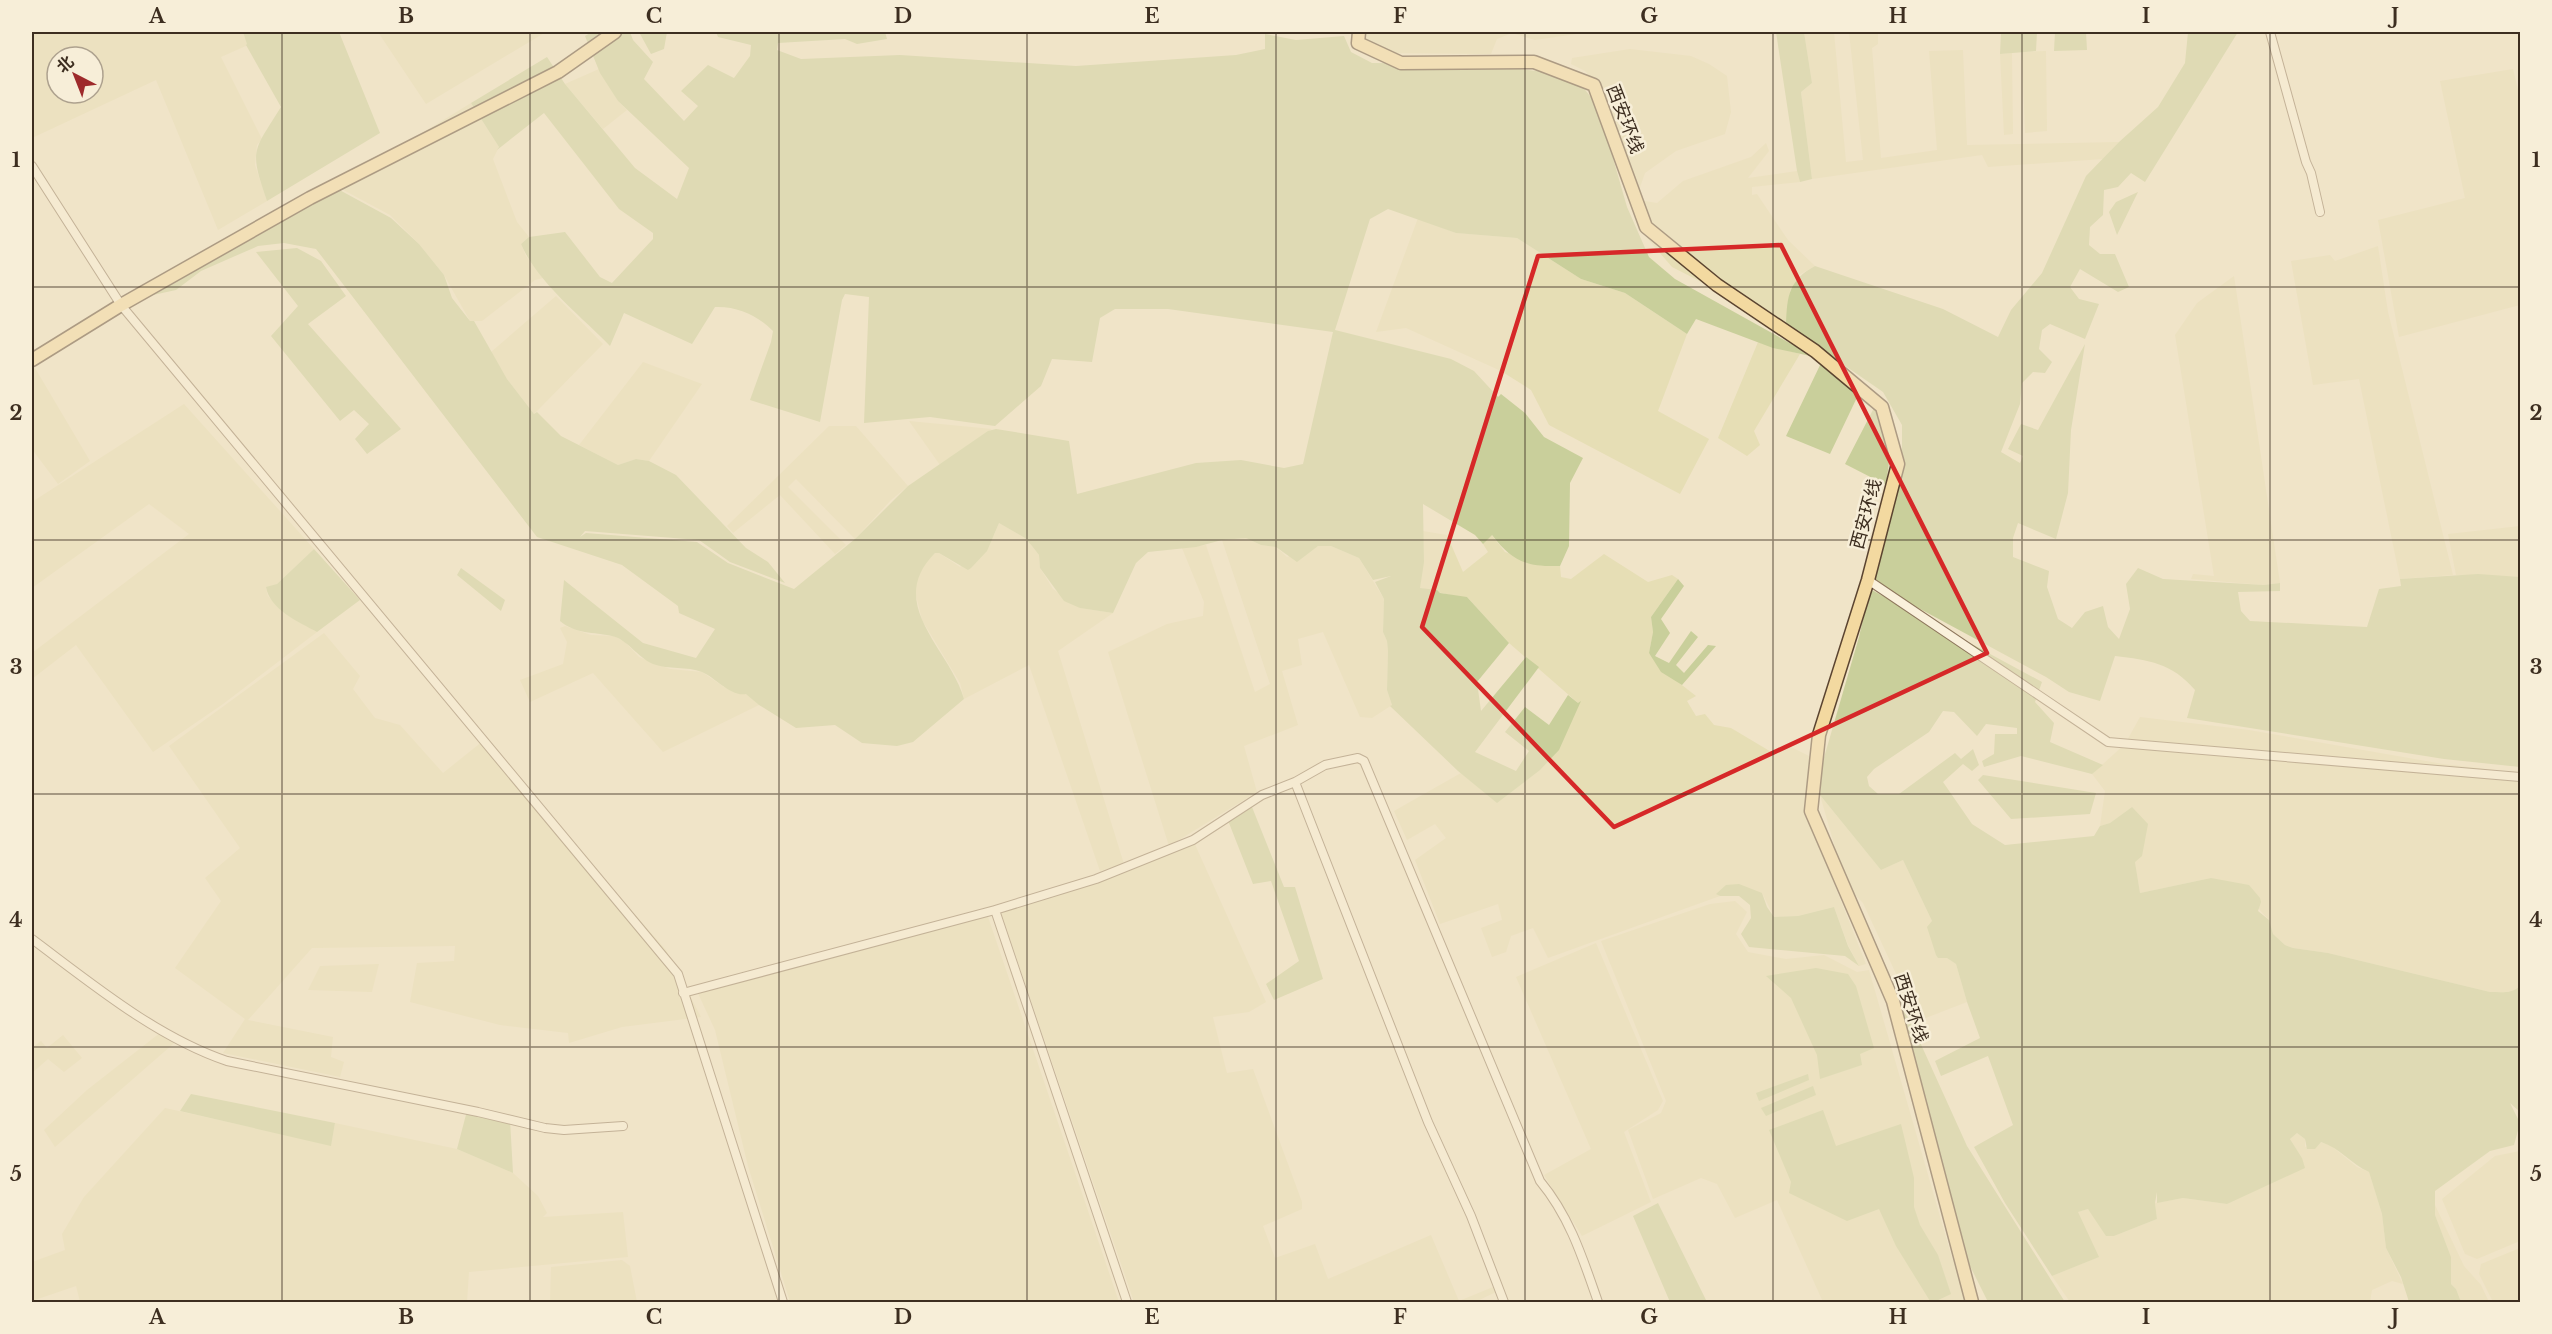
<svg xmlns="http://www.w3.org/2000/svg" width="2552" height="1334" viewBox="0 0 2552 1334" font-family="'Libre Baskerville','Noto Sans SC',serif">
<rect width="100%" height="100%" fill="#f0e4c8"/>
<path fill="#e6deb5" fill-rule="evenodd" d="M32,32H243L248,45L221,57L262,139L257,145L255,165L267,201L218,230L156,80L32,138ZM57,57H93V93H57Z
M378,32H546L426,104Z
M1362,32H1590L1535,40L1512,33L1497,39L1491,54L1379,53L1360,36Z
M1804,32H1834L1846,162L1863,160L1849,32H1878V44L1872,48L1881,158L1937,150L1929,51L1963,50L1967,145L2119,142L2103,159L1988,167L1982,155L1812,179L1801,92L1812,83Z
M1630,49L1691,56L1709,64L1727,76L1731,112L1725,134L1676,151L1645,173L1637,196L1608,98L1585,71L1571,64L1572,58Z
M2046,51L2047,131L2025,133L2022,52Z
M2012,53L2013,134L2004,135L2000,54Z
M599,69L618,101L627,110L603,129L565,84Z
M2513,69L2520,98V305L2399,337L2378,220L2465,198L2440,81Z
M471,103L499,147L493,159L517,222L529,237L521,244L526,256L543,278L535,280L482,321H470L444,275L419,244L390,215L336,186Z
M1766,143L1769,151L1748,178L1797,171L1800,182L1752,187V195L1757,194L1788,240L1815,266L1799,275L1790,291L1786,325L1672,267L1647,238L1638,200L1657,203L1683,181L1751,157Z
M1418,218L1456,233L1517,238L1581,279L1625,293L1687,334L1658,411L1709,439L1680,494L1549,425L1531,390L1501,371L1406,328L1376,332Z
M2378,246L2388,312L2453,575L2400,579L2359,379L2313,385L2291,261L2330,255L2335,261Z
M2234,276L2280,583L2264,585L2191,579L2193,574L2214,576L2175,335L2197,303Z
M556,296L603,344L534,414L507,379L491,352Z
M1758,342L1800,354L1754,431L1760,445L1747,456L1718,438Z
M643,362L702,384L649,461L636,459L618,465L579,445Z
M35,368L90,461L58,484L32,449V370Z
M184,404L314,549L277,584L266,588L268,596L287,615L317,632L223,704L153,752L76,645L32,679V653L189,534L149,504L32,588V502Z
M909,421L992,429L940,465Z
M829,426H856L908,486L891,500L855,539L796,479L788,487L846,545L835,554L780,495L733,533L727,526Z
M999,523L1025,538L1032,546L1039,555L1040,568L1053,589L1080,608L1113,613L1058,651L1124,864L1100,871L1029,665L964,699L960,683L922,620L914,588L923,565L935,553H939L960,567L994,535Z
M2520,526V577L2456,575L2448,534Z
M1423,531L1447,535L1463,572L1488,552L1483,544L1491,534L1505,552L1546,566H1560L1561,577L1571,579L1604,554L1648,582L1672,575L1678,579L1651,617L1653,632L1649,653L1669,675L1696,696L1687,701L1696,716L1705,714L1714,725L1731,728L1773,753L1789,746L1811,757L1810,823L1866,964L1859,966L1858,964L1848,945L1834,907L1798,916L1774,917L1762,893L1717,894L1720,896L1548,958L1533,928L1511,936L1506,952L1492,957L1481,928L1502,920L1498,904L1440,924L1415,860L1446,838L1435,824L1407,840L1394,811L1461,773L1497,802L1538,769L1579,702L1578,703L1509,643L1467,597L1463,598L1420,588L1422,563L1424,562Z
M1246,538L1261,545L1276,547L1287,557L1318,546H1331L1359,558L1384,599L1383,632L1387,641L1388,650L1387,690L1392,705L1372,718L1360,717L1323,632L1298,639L1302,665L1282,671L1298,725L1244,746L1257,792L1169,846L1108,652L1167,624L1203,616L1204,602L1182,548L1206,545L1255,692L1270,684L1222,540Z
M565,626L591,635L614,636L625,642L639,657L670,669L702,672L724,687L746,693L759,705L663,752L593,673L530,702L520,680L563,664L567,642L560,628Z
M324,633L360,676L353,689L375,718L400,725L443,773L483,741L666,950L701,1017L622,1027L569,1043L568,1033L500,1025L410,1002L417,963L454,961L455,946L312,948L248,1020L333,1037L331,1057L344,1062L340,1077L223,1053L245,1019L175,968L221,901L205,878L240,848L169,746Z
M2140,717L2249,730L2443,764L2520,773V986L2516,990L2506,992H2490L2328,953L2293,948L2285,945L2273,934L2269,920L2258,908L2211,878L2140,893L2135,862L2132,807L2110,823L2100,826L2105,791L2092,774L2125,744Z
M1820,795L1881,870L1903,860L1932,921L1938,958H1947L1956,964L1967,1002L1918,1021L1863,903L1846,886Z
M1193,840L1266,1002L1249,1012L1213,1017L1227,1073L1253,1069L1302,1202V1209L1263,1226L1275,1258L1315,1244L1328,1279L1431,1235L1459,1301L1493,1287L1496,1292L1475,1302H1134L1000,910Z
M1735,901L1747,912L1736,934L1748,952L1786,959L1824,955L1857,972L1869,970L1952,1258L1976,1302H1823L1777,1200L1735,1218L1717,1184L1701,1178L1653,1199L1628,1130L1661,1113L1666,1101L1601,941L1710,904Z
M986,911L1119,1302H790L748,1166L715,1030L696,989Z
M1596,943L1663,1101L1658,1110L1624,1132L1651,1202L1582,1236L1544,1175L1591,1149L1516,977Z
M379,964L372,992L308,990L320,966Z
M165,1029L180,1038L55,1147L44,1130L87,1090Z
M63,1035L82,1058L64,1072L48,1059L32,1073V1048L41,1041L47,1048Z
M165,1108L331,1145L335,1123L457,1149L513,1173L538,1196L547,1213L543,1217L623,1212L628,1257L469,1272L467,1302H80L76,1286L32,1301V1262L65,1250L62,1234L84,1197Z
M2297,1133L2305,1139V1147L2320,1142L2330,1145L2357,1167L2369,1172L2382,1214L2386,1248L2403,1284L2392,1281L2372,1290L2370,1302H2070L2052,1276L2098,1257L2077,1212L2088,1209L2114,1236L2157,1219L2155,1203L2183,1198L2227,1204L2302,1158L2290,1139Z
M2520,1151V1241L2477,1259L2465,1254L2442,1199L2495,1156Z
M2435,1205L2464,1266L2481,1285L2489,1302H2461L2456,1289L2451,1284V1257L2435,1215Z
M2520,1248V1302H2493L2479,1274L2481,1264Z
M622,1260L630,1266L637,1302H550L551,1267Z"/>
<path fill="#c9cf9b" d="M243,32H339L380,133L267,201C249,149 253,152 281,107L246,45L247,44Z
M592,32H630L633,40L653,62L644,79L684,121L698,106L681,91L708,65L734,78L750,56L751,45L718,37L716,32H885L887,39L857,44L845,39L778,43L777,50L801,59L900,55L1076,66L1236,55L1265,49V34L1296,40L1344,36L1351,52L1372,63L1478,64L1561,74L1582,86L1598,106L1627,207L1649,257L1675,279L1815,357L1773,348L1696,319L1687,334L1625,293L1581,279L1517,238L1456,233L1388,209L1370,219L1335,330L1451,359L1474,371L1498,397L1501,394L1525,413L1544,437L1583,458L1570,483L1569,546L1560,566C1526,567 1512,561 1492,535L1483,544L1475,535L1423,504L1424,562L1420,588L1437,590L1440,593L1467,597L1509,643L1477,682L1481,711L1526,657L1539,667L1475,752L1516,771L1529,751L1505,732L1525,707L1549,725L1568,695L1578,703L1581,701L1559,750L1540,770L1497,803L1458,771L1390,706L1392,705L1387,690L1388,651L1387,641L1383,632L1384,599L1375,582L1391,576L1373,580L1359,558L1331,546H1318L1297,562L1276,547L1261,545L1246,538L1222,540L1196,547L1148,552L1136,563L1113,613L1080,608L1064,601L1040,568L1039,555L1032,546L1025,538L999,523L987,551L971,568L968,570L939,553H935C884,604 950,649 964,699L913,742L897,746L862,743L835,725L796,728L759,705L746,694C731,697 716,678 702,672C687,666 669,670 653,664C637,657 627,639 612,636C594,632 575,634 560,621L564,580L643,643L696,658L715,629L679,613L678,606L622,565L537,537L316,249L284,243L258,246L201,271L176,290L153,295L334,187L391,218L419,244L444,275L452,298L470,321H474L507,379L534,414L537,412L561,436L618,465L636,459L649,461L676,475L746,548L768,562L785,583L730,562L699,540L585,531L580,537L586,533L697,542L728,563L794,589L855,539L908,486L988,431L996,429L1069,441L1077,494L1196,463L1241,460L1284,468L1303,464L1333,332L1168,309H1115L1100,318L1092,362L1052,359L1041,386L995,426L930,417L864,423L869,297L845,294L842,300L820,422L750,400L771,342L773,331C757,315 737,306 715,307L692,344L624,313L610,346C581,316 537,282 521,244L529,237L565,232L600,277L612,283L653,239V233L619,209L544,113L497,150L499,147L471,103L547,57L565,84L635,168L677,199L689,168L618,101L600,73L585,36Z
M639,32H667L664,49L651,54Z
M1776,32H1804L1812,83L1801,92L1812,179L1800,182L1797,171Z
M2001,32H2037L2036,51L2000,54Z
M2055,32H2086L2087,50L2054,51Z
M2188,32H2238L2145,182L2131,173L2118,187L2104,190L2103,215L2090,227L2089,245L2100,254H2115L2129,287L2118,292L2080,269L2070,287L2079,299L2099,304L2085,339L2050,324L2042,330L2039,349L2052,362L2045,373L2033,372L2022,383L2020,404L2001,452L2020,463L2023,456L2008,449L2021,424L2038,430L2085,344L2071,430L2068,493L2056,539L2018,523L2013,538V557L2049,571L2047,587L2058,619L2072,628L2085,612L2103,606L2108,627L2119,639L2130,609L2126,584L2138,568L2163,579L2264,585L2280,583V591L2238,592L2241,611L2250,621L2367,627L2379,589L2401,586L2400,579L2478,574L2520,577V767L2444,759L2187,718L2195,690C2172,663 2149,660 2115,656L2100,701L2069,692L2046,677L1872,583L1902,474V425L1883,392L1786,325C1787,295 1789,280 1815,266L1943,309L1998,337L2011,310L2042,273L2086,176L2119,142L2158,107L2185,63Z
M2138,192L2117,235L2109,212L2116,202Z
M297,248L321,261L346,296L308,324L401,429L367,454L355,439L369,424L354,410L340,421L271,336L298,306L256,252Z
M1822,361L1862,387L1830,454L1786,436Z
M1876,404L1891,447L1886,485L1845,464Z
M314,549L360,600L317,632C299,622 270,610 266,587L277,584Z
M461,568L505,600L501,611L457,575Z
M1678,579L1684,586L1661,619L1670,633L1655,656L1669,663L1691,631L1698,637L1676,665L1684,673L1708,645L1716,646L1682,685L1661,672L1649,653L1653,632L1651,617Z
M1870,589L2042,682L2035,702L2054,723L2050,742L2103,765L2092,774L2021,756L1984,767L1982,761L1994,754L1995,734H2017V728L1986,724L1977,736L1954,712L1943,711L1929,732L1874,769L1867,777L1869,786L1878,794H1899L1955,753L1961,759L1973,749L1979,765L1972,771L1963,764L1943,782L1972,824L2005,845L2094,836L2100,826L2110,823L2132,807L2148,824L2142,856L2135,862L2140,893L2211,878L2249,885L2260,898L2261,902L2258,911L2269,920L2273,934L2285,945L2293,948L2328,953L2490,992C2501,992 2512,994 2520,986V1112L2510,1103L2520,1123L2514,1145L2490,1151L2435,1191V1215L2451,1257V1284L2456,1289L2461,1302H2409L2401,1277L2386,1248L2382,1214L2369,1172C2351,1164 2340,1148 2321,1142L2315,1149H2307L2305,1139L2297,1133L2290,1139L2302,1158L2305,1168L2227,1204L2183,1198L2157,1203V1192L2155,1203L2157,1219L2114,1236H2106L2088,1209L2078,1212L2099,1257L2052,1276L2005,1203L1974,1147L2013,1125L1988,1056L1941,1076L1935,1061L1980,1038L1967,1002L1956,964L1947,958H1938L1936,955L1927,927L1932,921L1903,860L1881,870L1820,795L1823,761L1859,637Z
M1983,775L2096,793L2090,814L2011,819L1978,780Z
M1250,802L1284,887H1295L1323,979L1274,1000L1266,984L1299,961L1271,881L1253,884L1227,818Z
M1739,884L1762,893L1767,907L1774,917L1798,916L1834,907L1848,946L1859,966L1845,956L1749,947L1741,934L1751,918L1750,905L1739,896H1720L1716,894L1726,885Z
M1876,945L1967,1146L2065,1302H1988L1965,1256L1949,1210Z
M1816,968L1848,974L1856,986L1874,1048L1860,1054L1862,1065L1820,1079L1817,1055L1791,998L1766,976Z
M1808,1074L1809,1080L1759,1101L1756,1093Z
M1813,1086L1816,1095L1766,1116L1761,1108Z
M191,1094L335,1123L331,1146L180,1111Z
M468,1107L510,1120L513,1173L457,1149Z
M1823,1110L1836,1146L1901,1124L1914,1178V1207L1920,1225L1938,1255L1951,1294L1934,1302L1930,1301L1896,1246L1879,1209L1847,1221L1789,1193L1791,1182L1769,1130Z
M1658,1203L1707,1302H1670L1633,1216Z"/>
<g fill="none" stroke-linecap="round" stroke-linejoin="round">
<g stroke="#8d765c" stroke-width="10">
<path id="street" d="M2270,32L2306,162L2311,173L2320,212
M32,166L121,305L678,974L783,1302
M1868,580L2108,742L2520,777
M1295,782L1428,1122L1471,1216L1504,1302
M995,910L1127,1302
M32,939C91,983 156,1037 227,1061L478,1112L545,1128L564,1130L623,1126
M683,993L995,910L1096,879L1193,840L1262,795L1295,782L1325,765L1358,758L1364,761L1540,1181C1570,1217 1583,1259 1598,1302"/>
</g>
<g stroke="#5b4430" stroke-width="15">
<path id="primary" d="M1359,32L1358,43L1401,63L1534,62L1594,85L1646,227L1717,285L1815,351L1882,407L1898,464L1868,580L1819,735L1811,811L1893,1001L1972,1302
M32,360L121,305L310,198L558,72L615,32"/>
</g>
<use href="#street" stroke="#faf1dc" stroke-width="8"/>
<use href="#primary" stroke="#f3d9a0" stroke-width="12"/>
</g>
<path d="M0 0H2552V1334H0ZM1781,245L1987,653L1614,827L1422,627L1538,256Z" fill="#f0e4c8" fill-opacity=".55" fill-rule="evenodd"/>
<path fill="none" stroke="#d62828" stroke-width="4.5" stroke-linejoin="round" d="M1781,245L1987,653L1614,827L1422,627L1538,256Z"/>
<path fill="none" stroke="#3d2e20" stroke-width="1.5" stroke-opacity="0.55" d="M282,32V1302M530,32V1302M779,32V1302M1027,32V1302M1276,32V1302M1525,32V1302M1773,32V1302M2022,32V1302M2270,32V1302M32,287H2520M32,540H2520M32,794H2520M32,1047H2520"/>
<g text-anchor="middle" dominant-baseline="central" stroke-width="5" stroke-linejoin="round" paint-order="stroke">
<g font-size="18" fill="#3d2e20" stroke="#f7eed8">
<text transform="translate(1625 119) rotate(69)">西安环线</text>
<text transform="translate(1866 514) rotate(-75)">西安环线</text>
<text transform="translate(1911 1008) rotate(72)">西安环线</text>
</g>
</g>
<rect width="2552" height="1334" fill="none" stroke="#f7eed8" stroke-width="66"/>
<g transform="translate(75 75) rotate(318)"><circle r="28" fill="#f7eed8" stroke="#ada18e" stroke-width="1.5"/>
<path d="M0-4.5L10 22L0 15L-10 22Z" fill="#9e2a2b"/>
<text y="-9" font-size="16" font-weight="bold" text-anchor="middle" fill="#3d2e20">北</text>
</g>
<rect x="33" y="33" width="2486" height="1268" fill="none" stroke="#3d2e20" stroke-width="2"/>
<g font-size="20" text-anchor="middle" font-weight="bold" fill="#3d2e20">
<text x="157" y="23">A</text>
<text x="406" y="23">B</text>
<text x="654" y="23">C</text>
<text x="903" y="23">D</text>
<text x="1152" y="23">E</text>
<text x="1400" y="23">F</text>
<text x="1649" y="23">G</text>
<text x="1898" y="23">H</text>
<text x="2146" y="23">I</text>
<text x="2395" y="23">J</text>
<text x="16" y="167">1</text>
<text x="2536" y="167">1</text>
<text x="16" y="420">2</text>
<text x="2536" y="420">2</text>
<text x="16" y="674">3</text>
<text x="2536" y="674">3</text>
<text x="16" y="927">4</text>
<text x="2536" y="927">4</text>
<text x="16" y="1181">5</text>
<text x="2536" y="1181">5</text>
<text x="157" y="1324">A</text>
<text x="406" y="1324">B</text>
<text x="654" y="1324">C</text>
<text x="903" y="1324">D</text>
<text x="1152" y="1324">E</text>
<text x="1400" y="1324">F</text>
<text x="1649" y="1324">G</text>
<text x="1898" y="1324">H</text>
<text x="2146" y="1324">I</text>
<text x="2395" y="1324">J</text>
</g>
</svg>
